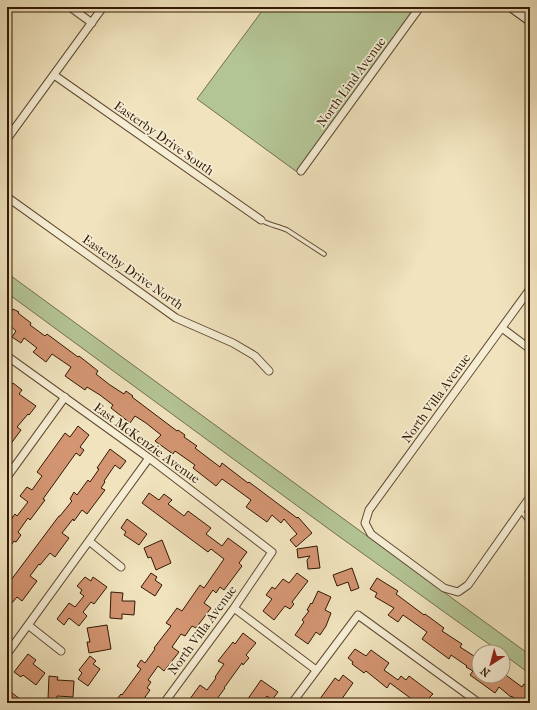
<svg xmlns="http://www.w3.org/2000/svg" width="537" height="710" viewBox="0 0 537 710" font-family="'IM FELL French Canon',serif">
<rect width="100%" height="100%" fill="#f0e3bd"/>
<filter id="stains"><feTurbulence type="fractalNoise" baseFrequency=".005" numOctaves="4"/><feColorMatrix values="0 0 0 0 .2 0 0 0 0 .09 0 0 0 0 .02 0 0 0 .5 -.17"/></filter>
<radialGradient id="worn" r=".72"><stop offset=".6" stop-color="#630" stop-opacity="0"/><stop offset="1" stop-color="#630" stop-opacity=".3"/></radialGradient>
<path fill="#b4c595" stroke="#736e4c" d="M265,7H419L297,172L197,99Z
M7,273L530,655V674L503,654V652H500L337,535L7,293Z"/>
<path fill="#d39572" stroke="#321804" d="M7,309L11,312L13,309L19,312L18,313L31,323L30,325L45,336L47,334L78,357L79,356L88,363L98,371L96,374L110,385L124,394L126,391L133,396L132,397L177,431L178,430L185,435L184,437L197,446L195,448L220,467L222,463L248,483L249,482L297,518L298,517L312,533L296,547L290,540L297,534L284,519L281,523L272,515L267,522L246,507L251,500L232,486L222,479L216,486L193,468L195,465L175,451L173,454L155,441L161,435L146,423L135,416L130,423L111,408L113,405L100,395L87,387L85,390L65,376L71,367L52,354L46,362L33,352L37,348L24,338L21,343L12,337L16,331L9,325L7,327Z
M13,383L22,390L19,394L36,406L29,415L28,414L17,427L21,430L7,449V409L12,402L7,398V392Z
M78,426L89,435L80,447L84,450L80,456L76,453L43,499L45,500L30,520L28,518L18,532L21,535L16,542L14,541L7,551V525L15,514L17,516L28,502L20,496L27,487L32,490L42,476L37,472L65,433L70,437Z
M110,449L126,461L120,469L115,465L104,481L105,482L101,488L105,490L87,514L82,510L74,521L73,519L62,533L69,538L55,557L50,553L40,565L39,564L30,576L37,581L22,601L17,597L11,604L7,601V584L10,580H11L59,516H60L72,501L70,499L74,492L77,495L88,480L90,482L99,469L97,468Z
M149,493L159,500L164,494L172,500L168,504L184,516L188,511L211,528L206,534L222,546L228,538L247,552L239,563L242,566L224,590L220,587L216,593L213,590L204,603L211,608L196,628L192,626L185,636L181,634L172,647L179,652L172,661L164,671L158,666L148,680L151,682L147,688L150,690L141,703H114L121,694L122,695L141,669L137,666L141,660L145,663L155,649L154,648L171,626L166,623L177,608L182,611L200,585L204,588L224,559L211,549L208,552L142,503Z
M127,519L147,534L139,545L124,535L126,532L121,528Z
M162,540L171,563L156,570L151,557L148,558L144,548Z
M317,546L320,568L308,569L307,560L310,556L298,558L297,549Z
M352,568L359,588L351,591L348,582L337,586L333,575Z
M151,573L157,577L155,580L162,585L155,596L141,587Z
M297,573L308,581L292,602L294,604L290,609L285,606L274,620L263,611L272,599L266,595L272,587L275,589L283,579L289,583Z
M85,577L91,581L93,577L107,587L94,604L91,602L83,612L87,616L79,626L69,618L64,625L57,619L69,603L75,607L84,596L80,593L82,590L77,586Z
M377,578L398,591L396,594L424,615L425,614L444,628L442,631L462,644L460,647L474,656L479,649V676H503V673L522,687L524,684L530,689V703H522L511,696V697L499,687L495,693L470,675L473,671L466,667L467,666L451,655L449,659L422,639L427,632L413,622L403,615L398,622L388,615L394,608L375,597L377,593L370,589Z
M318,591L331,597L325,610L331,613L326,626L320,635L316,632L308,644L295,635L304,622L302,620L309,611L307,610L311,603L312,604Z
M111,592L123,593L122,601H135L134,615L122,614V619L110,618Z
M107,625L111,649L89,653L87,642H90L87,628Z
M243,633L256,643L246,655L249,658L243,665L242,663L224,688H225L214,703H205L200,699L197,703H187L200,685L207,690L216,678L215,677L224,664L218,661L233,642L235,644Z
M355,649L366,656L371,650L382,658L389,663L384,670L398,680L401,676L406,680L409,676L433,694L428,699L434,703H417L390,683L387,688L366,671L364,673L352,664L353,662L348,658Z
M28,654L36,660L33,664L45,673L36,685L23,675L21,677L14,672Z
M90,656L96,661L93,664L100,669L88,686L78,679L82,673L79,670Z
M343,675L353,683L339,703H317L335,678L339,681Z
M49,676L58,677L57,680L74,681L73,697L57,696V699H48Z
M261,680L278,692L272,700L267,696L262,703H245Z
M7,689L25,703H7Z"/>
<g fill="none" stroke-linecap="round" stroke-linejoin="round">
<g stroke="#624b32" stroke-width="5.5">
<path id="service" d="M261,220C269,225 278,226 287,230L324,254
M521,511L530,523"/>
</g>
<g stroke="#624b32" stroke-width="9">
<path id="minor" d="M70,7L92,23
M54,75L261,220
M7,139L103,7
M301,171L420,7
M7,197L176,318L233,343L255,356L269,371
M530,289L369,510L365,523L371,534L444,588L458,592L468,585L530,497
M502,328L530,349
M7,356L149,458L272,552L234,608L164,703
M7,477L65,397
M89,541L121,567
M234,608L316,670
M28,625L61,651
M7,654L149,458
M292,703L358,615L479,703"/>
</g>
<g stroke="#321804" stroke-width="12">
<path id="secondary" d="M512,7L530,20"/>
</g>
<use href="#service" stroke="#f5edd4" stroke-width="3.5"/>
<use href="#minor" stroke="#f5edd4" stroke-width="7"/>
<use href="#secondary" stroke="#f5edd4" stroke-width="10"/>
</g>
<g text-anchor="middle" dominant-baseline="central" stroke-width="3.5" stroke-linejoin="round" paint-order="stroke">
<g font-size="13" fill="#321804" stroke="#f5edd4">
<text transform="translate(351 82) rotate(-54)">North Lind Avenue</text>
<text transform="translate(164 138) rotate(35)">Easterby Drive South</text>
<text transform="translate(133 272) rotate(35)">Easterby Drive North</text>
<text transform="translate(436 398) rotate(-54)">North Villa Avenue</text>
<text transform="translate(147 443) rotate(36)">East McKenzie Avenue</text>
<text transform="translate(202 630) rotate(-54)">North Villa Avenue</text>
</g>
</g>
<rect width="537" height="710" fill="none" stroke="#f0e3bd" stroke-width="24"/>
<rect x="8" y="8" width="521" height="694" fill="none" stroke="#321804" stroke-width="2"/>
<rect x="12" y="12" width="513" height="686" fill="none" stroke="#321804"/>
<g transform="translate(491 664) rotate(216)"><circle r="19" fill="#f5edd4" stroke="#a79881"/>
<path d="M0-3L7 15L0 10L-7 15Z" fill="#8f2418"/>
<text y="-6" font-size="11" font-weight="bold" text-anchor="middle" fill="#321804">N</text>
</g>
<rect width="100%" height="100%" filter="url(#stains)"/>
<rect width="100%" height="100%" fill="url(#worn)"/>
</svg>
